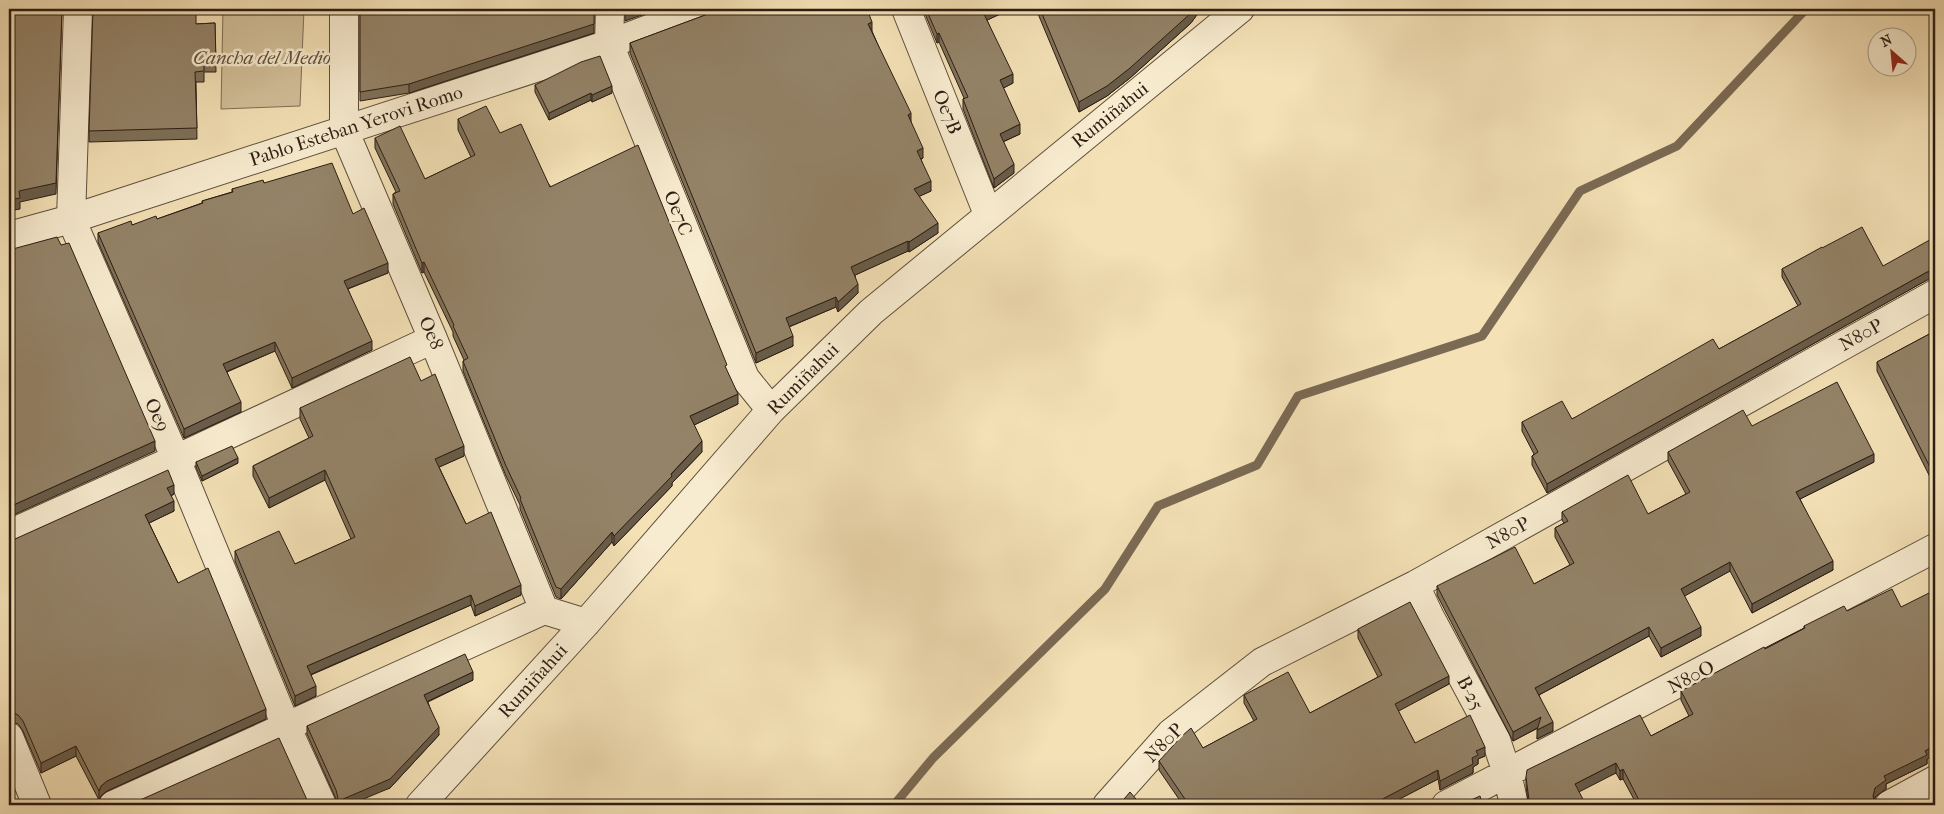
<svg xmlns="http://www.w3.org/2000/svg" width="1944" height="814" viewBox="0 0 1944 814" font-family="'IM FELL French Canon',serif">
<rect width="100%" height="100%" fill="#f4e1b6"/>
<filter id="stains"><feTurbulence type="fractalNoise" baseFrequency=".004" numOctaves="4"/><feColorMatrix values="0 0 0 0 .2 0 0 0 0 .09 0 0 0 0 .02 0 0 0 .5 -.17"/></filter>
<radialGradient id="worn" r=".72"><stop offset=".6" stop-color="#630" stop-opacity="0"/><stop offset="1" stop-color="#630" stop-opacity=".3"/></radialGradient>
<path fill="#d2c09a" stroke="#7f6e57" d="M223,9H304L300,106L221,109Z"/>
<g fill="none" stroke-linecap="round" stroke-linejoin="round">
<path stroke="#7b6a54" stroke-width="9" d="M894,805L933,758L1105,589L1158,506L1257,465L1298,396L1482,336L1580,191L1677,146L1806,9"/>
<g stroke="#5e4e3c" stroke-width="30">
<path id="minor" d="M78,9L71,219L176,459L286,726L322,805
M344,9V130L433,339L544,610L586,623
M610,9L609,44L745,378L771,410
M906,9L988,214
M9,236L71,219L609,44L702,9
M9,534L176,459L433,339
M1415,585L1429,615L1496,740L1507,773L1514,805
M9,737L37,805
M113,805L544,610
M420,805L586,623L771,410L871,312L1240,9
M1107,805L1171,733L1262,662L1415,585L1935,294
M1446,805L1935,548
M1889,805L1935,780"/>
</g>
<use href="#minor" stroke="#f8ecd0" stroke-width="28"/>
</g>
<path fill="#7f7159" stroke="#2c1d14" d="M360,9L594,33L409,93L360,101Z
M923,9H1011L987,20L1013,83L1003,88L1020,134L1003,142L1014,173L994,188L963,109V99L964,98L939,42L937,43Z
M1036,9H1201L1191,23L1130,78L1107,96L1079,112Z
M708,14L872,31L911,122L923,158L921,159L931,191L919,196L938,233L909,252L908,251L855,275L858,293L838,312L836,307L789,327L793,346L756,363L630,53V43Z
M215,23L216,72H204V82H196L197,139L89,142V131L196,24Z
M535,85L612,93L592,102L591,100L549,120L535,92Z
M458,119L500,133L727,372L738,404L694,425L702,452L672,483V486L614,546L612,542L561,599L556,597L520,509V505L506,476L463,371V361L464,360L453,336V332L424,272L422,273L393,204V194L396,192L375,148V138L425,179L471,157L458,130Z
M264,183L353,214L388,273L348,289L372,350L292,388L275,351L227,372L241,412L184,438L98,242V233L157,219L202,203V201L232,192V189Z
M1822,248L1883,266L1927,280L1547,493L1532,465V456L1534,454L1522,431V422L1572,419L1719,349L1798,306L1782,277V269Z
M1935,331V487L1877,371V362Z
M421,381L464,456L439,467L466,524L521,595L475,616L471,605L311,675L316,696L295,706L235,561V551L295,564L351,539L325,480L269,508L253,476V466L309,438L300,419V408Z
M1752,426L1874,462L1800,499L1833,570L1752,613L1730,571L1684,596L1701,636L1661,657L1649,636L1539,695L1553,731L1537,739L1538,728L1513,741L1437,595V586L1534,584L1570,565L1555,537V528L1564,523L1562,520V512L1648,514L1686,494L1668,461V452Z
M196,462L238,463L202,481L196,467Z
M174,494L171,496L174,511L149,523L178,583L266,719L107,791L101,796L99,800L76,756L41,773L23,731L18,724L12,722H9V540L15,539Z
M1804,626L1927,759V764L1886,784V789L1875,797V803L1877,805H1637L1623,779L1620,780L1616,773L1528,802L1526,786V777L1651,736L1689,716L1681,700V691L1804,628Z
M1358,629L1449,684L1398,711L1415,743L1485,756L1478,759V764L1473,767V773L1440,790L1438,779L1388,805H1183L1159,770V761L1203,748L1254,721L1244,703V695L1310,713L1378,677L1358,638Z
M473,680L428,702L439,735L390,788L336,805V799L307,734V726Z"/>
<path fill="#685c49" stroke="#2c1d14" d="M62,9L56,194L20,202V209L9,211V200L19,191Z
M594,9V33L409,93V84Z
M635,9H659L625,21V12Z
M991,9H1011L983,22V12Z
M1194,9H1201L1191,23L1130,78L1107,96L1079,112V102Z
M872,22V31L868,24Z
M939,33V42L937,43V34Z
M1013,74V83L1000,90V80Z
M612,86V93L592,102V95Z
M591,93V100L549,120V113Z
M911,113V123L908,115Z
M1020,124V134L1000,143V134Z
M923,148V158L917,160V151Z
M1014,164V173L994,188V179Z
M931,181V191L914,199V189Z
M938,223V233L909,252V242Z
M908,241V251L851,277V267Z
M424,262V272L422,273V263Z
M388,263V273L344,290V281Z
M1935,270V279L1927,280L1547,493V484L1927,272Z
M858,284V293L838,312V302Z
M836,297V307L786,328V318Z
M793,336V346L756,363V353Z
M372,341V350L292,388V378Z
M275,342V351L223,373V364Z
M738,394V404L690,427V416Z
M241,402V412L184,438V429Z
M155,441V451L9,517V507Z
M702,441V452L672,483V486L614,546V536Z
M464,446V456L435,469V459Z
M1874,454V462L1796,501V492Z
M238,458V463L202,481V476Z
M325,470V480L269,508V498Z
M174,485V494L167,498V488Z
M174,501V511L145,525V515Z
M612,532V542L561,599V589Z
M1833,561V570L1752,613V604Z
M1730,562V571L1681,598V589Z
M521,585V595L475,616V606Z
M471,595V605L307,676V666Z
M1649,627V636L1535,697V688Z
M1701,627V636L1661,657V648Z
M473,672V680L424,703V695Z
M1449,676V684L1395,713V704Z
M316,686V696L295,706V696Z
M266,709V719L107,791L101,796L99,800V791L101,786L107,781Z
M1541,717V726L1513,741V732Z
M1553,722V731L1537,739V730Z
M439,727V735L390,788L349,805H336V802Z
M1935,745V755L1927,759V764L1886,784V789L1875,797L1873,805V796L1875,788L1884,776L1925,751Z
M76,746V756L41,773V763Z
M1485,747V756L1478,759V764L1473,767V773L1440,790V781L1472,758L1476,751Z
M1616,763V773L1575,794V784Z
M1623,769V779L1620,780V771Z
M1438,770V779L1388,805H1371Z
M10,771V781H9V772Z
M1837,800V805H1826Z
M1647,801V805H1641V804Z"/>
<path fill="#948368" stroke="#2c1d14" d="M9,9H62L56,183L19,191L20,198L9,200Z
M93,9H196V24L215,23L216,61L204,62V71L195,72L197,128L89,131Z
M360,9H594V24L409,84L360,92Z
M625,9H635L625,12Z
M713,9H867L872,22L868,24L911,113L908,115L923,148L917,151L931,181L914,189L938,223L909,242L908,241L851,267L858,284L838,302L836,297L786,318L793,336L756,353L630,43L708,14Z
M926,9H991L983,12L1013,74L1000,80L1020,124L1000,134L1014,164L994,179L963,99L968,97L939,33L937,34Z
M1040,9H1194L1191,13L1130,68L1107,86L1079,102Z
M600,56L612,86L592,95L591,93L549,113L535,85L581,62Z
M486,106L500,133L521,124L550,187L638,145L727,365L725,366L738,394L690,416L702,441L671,474L672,476L614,536L612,532L561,589L556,587L520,499L521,498L506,466L463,361L468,358L453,326L454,325L424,262L422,263L393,194L400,191L375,138L400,126L425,179L475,155L458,119Z
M332,163L353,214L364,208L388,263L344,281L372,341L292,378L275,342L223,364L241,402L184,429L98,233L131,221L132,225L156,216L157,219L203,203L202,201L233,192L232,189L263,180L264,183Z
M1862,227L1883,266L1935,237V270L1927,272L1547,484L1532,456L1538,452L1522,422L1562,401L1572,419L1713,339L1719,349L1801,304L1782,269L1822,247V248Z
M57,237L61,245L69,243L155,441L9,507V250Z
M1935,331V477L1877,362Z
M410,357L421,381L435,374L464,446L435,459L466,524L491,512L521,585L475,606L471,595L307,666L316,686L295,696L235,551L279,531L295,564L355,537L325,470L269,498L253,466L313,436L300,408Z
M1837,382L1874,454L1796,492L1833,561L1752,604L1730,562L1681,589L1701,627L1661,648L1649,627L1535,688L1553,722L1537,730L1541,717L1513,732L1437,586L1515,547L1534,584L1574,563L1555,528L1568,521L1562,512L1628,475L1648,514L1690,492L1668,452L1743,410L1752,426Z
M232,446L238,458L202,476L196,462Z
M168,470L174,485L167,488L174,501L145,515L178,583L208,568L266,709L107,781L101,786L99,791L76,746L41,763L23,721L18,715L12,712H9V540L15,539Z
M1892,589L1901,607L1935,590V745L1925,751L1927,755L1884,776L1886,780L1875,788L1873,796L1875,803L1877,805H1839L1837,800L1826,805H1650L1647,801L1641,804L1623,769L1620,771L1616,763L1575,784L1586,805H1526L1529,800L1526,777L1527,770L1640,715L1651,736L1693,714L1681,691L1764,647L1765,649L1805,628L1804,626L1844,606L1847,611Z
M1410,602L1449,676L1395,704L1415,743L1470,715L1485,747L1476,751L1478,755L1472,758L1473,764L1440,781L1438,770L1371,805H1189L1159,761L1182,736L1191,728L1203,748L1257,719L1244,695L1288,672L1310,713L1382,675L1358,629Z
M465,654L473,672L424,695L439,727L390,779L336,802L338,798L336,790L307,726Z
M279,738L308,802L311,805H129Z
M1130,792L1141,805H1119Z
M1480,796L1483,805H1460Z"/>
<g text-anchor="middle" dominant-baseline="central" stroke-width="5" stroke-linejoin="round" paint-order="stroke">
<g font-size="19" font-style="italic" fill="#5e4e3c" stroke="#f8ecd0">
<text x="262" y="58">Cancha del Medio</text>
</g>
<g font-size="19" fill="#2c1d14" stroke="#f8ecd0">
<text transform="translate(947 112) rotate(68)">Oe7B</text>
<text transform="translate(1110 115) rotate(-39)">Rumiñahui</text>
<text transform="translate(356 126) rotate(-18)">Pablo Esteban Yerovi Romo</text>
<text transform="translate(678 213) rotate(68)">Oe7C</text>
<text transform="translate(431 333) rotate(67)">Oe8</text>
<text transform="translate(1861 335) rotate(-29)">N80P</text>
<text transform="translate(803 379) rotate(-45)">Rumiñahui</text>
<text transform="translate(157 415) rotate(66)">Oe9</text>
<text transform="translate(1508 533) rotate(-29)">N80P</text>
<text transform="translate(1691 677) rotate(-28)">N80O</text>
<text transform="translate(533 681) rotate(-48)">Rumiñahui</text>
<text transform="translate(1470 693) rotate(62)">B-25</text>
<text transform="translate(1164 743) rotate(-45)">N80P</text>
</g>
</g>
<rect width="1944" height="814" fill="none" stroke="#f4e1b6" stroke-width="30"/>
<rect x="10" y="10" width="1924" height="794" fill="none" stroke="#2c1d14" stroke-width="2.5"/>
<rect x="15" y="15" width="1914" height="784" fill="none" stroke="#2c1d14"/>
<g transform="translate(1892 52) rotate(333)"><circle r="24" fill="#f8ecd0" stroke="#a69985"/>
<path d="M0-4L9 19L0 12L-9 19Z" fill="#8f2418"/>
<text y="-8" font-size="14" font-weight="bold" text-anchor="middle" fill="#2c1d14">N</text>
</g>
<rect width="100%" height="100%" filter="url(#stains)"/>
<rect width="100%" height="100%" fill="url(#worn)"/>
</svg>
